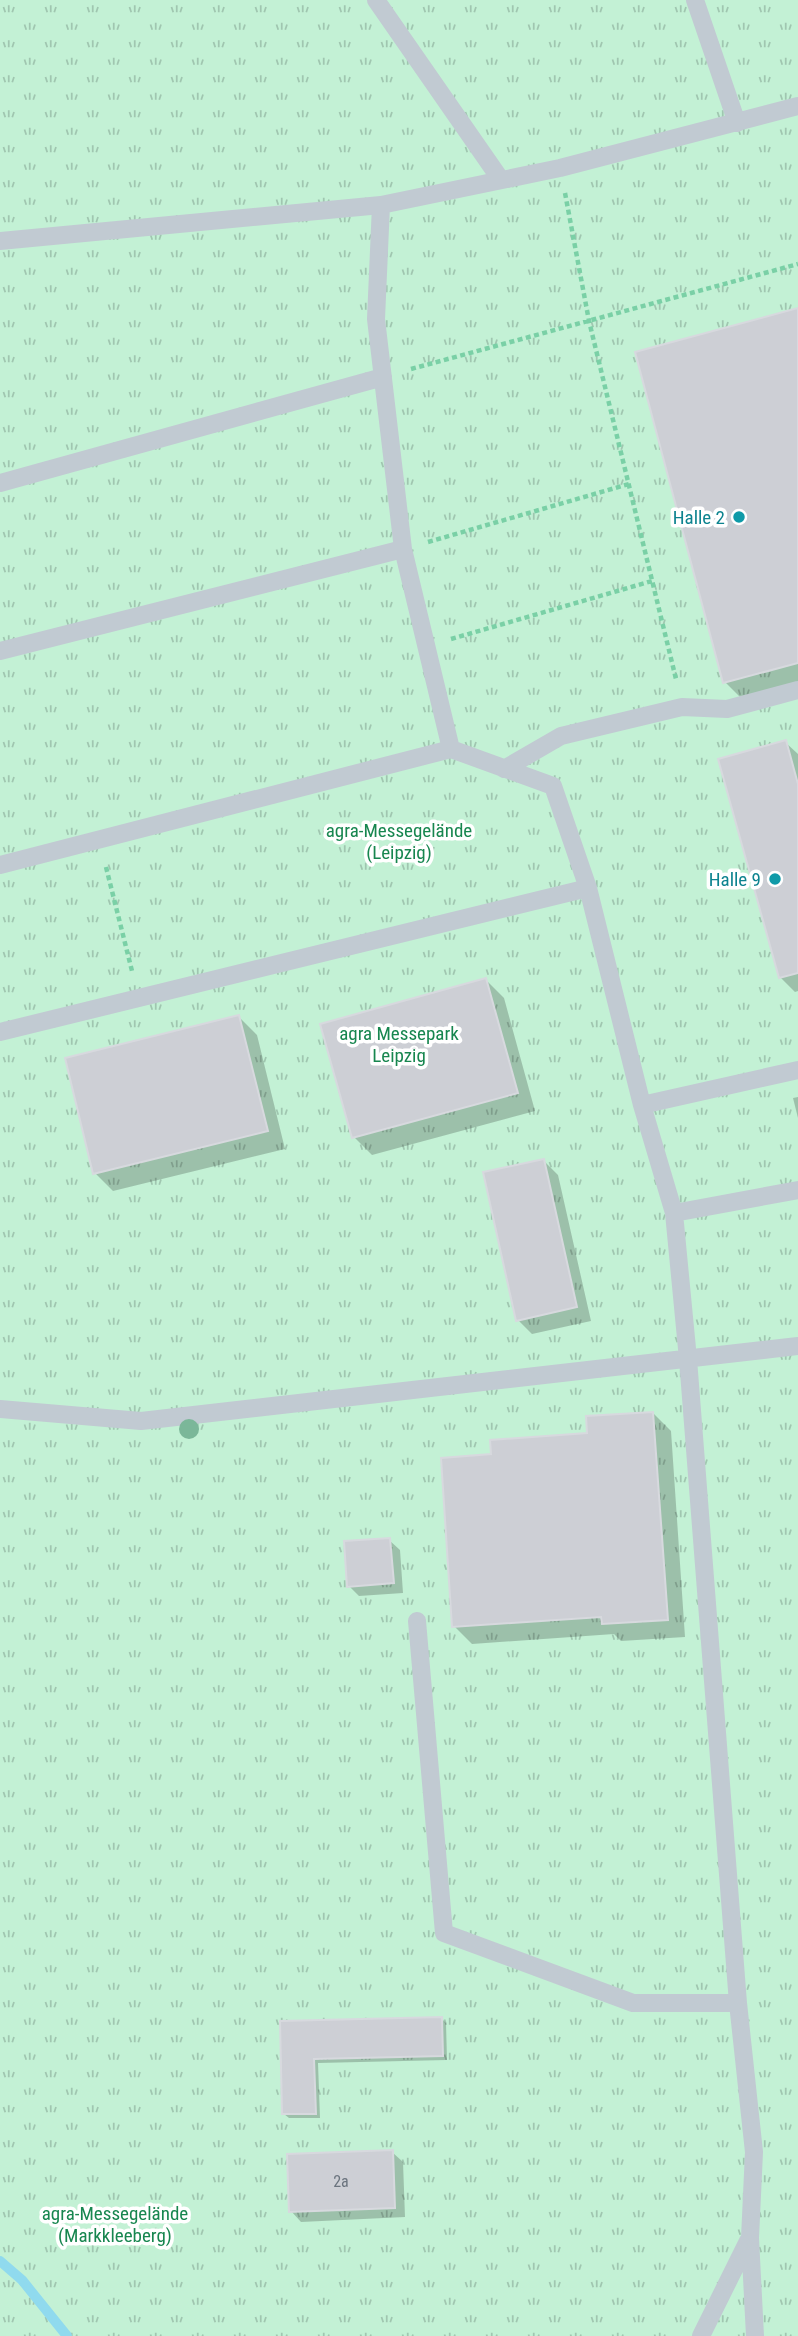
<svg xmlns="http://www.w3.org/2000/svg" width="798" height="2336" viewBox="0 0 798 2336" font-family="'Roboto Condensed',sans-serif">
<defs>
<pattern id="park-tufts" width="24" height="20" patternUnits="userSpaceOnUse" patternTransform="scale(1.75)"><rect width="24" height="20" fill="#c3f1d5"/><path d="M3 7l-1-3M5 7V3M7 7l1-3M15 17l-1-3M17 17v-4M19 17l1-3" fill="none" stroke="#a0c6b0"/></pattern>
</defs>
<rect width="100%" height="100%" fill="#f5f3f3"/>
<path fill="url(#park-tufts)" d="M0,0H798V2336H0Z"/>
<path fill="#0003" d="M798,310V685L743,700L725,682Z
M785,742L798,754V991L795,992L780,977Z
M486,980L504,998L535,1111L372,1155L354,1137Z
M239,1017L257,1035L285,1149L113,1191L95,1173Z
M798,1097V1118L793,1098Z
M543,1160L558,1175L591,1321L532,1334L518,1320Z
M653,1413L671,1431L685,1637L621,1641L614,1634L472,1644L454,1626L493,1456L589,1435Z
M389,1540L400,1550L403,1593L359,1596L349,1586Z
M441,2018L446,2023L447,2060L318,2063L320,2118H289L284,2114L281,2023Z
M392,2152L403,2162L405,2217L301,2222L291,2211Z"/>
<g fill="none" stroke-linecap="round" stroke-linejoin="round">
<path stroke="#90daee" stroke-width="10" d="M0,2261L22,2280L67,2336"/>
</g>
<path fill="#cdcfd5" stroke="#d7d9de" stroke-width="2" d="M798,308V663L723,683L635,352Z
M786,740L798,784V973L779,978L718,759Z
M486,978L518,1093L352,1138L320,1024Z
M239,1015L268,1131L93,1174L65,1058Z
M544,1159L577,1307L516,1321L483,1172Z
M653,1412L668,1620L602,1624L601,1617L452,1627L441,1458L491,1454L490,1440L587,1433L586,1416Z
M390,1538L394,1583L347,1587L344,1541Z
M442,2017L443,2056L314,2059L316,2114H282L280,2021Z
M393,2150L395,2208L289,2212L287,2154Z"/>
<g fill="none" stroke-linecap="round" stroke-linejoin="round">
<path stroke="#7ad0a6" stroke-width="4.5" stroke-dasharray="5 3.5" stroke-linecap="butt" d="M565,193L589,321L676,679
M411,369L798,264
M428,542L629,484
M451,639L652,581
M106,867L132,971"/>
<path stroke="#c1cad2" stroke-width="18" d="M376,0L501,180
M695,0L737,123
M0,241L381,205
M0,483L383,377
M0,651L403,549
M504,769L561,736L682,707L727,709L798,690
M0,865L451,749
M0,1032L588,888
M642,1105L798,1070
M674,1213L798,1190
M0,1409L141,1421L798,1346
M417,1621L444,1933L633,2003H738
M701,2336L748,2241
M755,2336L750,2238L754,2152L738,2003L688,1359L674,1213L642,1105L588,888L553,786L451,749L403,549L376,319L381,205L560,168L798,106"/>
</g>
<circle fill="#7bb799" cx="189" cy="1429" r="10"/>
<g fill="#0f9aa8" stroke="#fff" stroke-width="2.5">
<circle cx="739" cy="517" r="7"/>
<circle cx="775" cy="879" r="7"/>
</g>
<g text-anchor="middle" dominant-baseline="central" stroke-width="7" stroke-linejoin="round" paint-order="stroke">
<g font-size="16" fill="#6b747e">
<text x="341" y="2181">2a</text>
</g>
<g font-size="19" fill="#0d838f" stroke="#fff" text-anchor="end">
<text x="725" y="517">Halle 2</text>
<text x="761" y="879">Halle 9</text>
</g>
<g font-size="19" fill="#17864f" stroke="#fff">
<text x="399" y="830">agra-Messegelände<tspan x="399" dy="22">(Leipzig)</tspan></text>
<text x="399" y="1033">agra Messepark<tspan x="399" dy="22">Leipzig</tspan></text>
<text x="115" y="2213">agra-Messegelände<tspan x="115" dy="22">(Markkleeberg)</tspan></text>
</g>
</g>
</svg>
